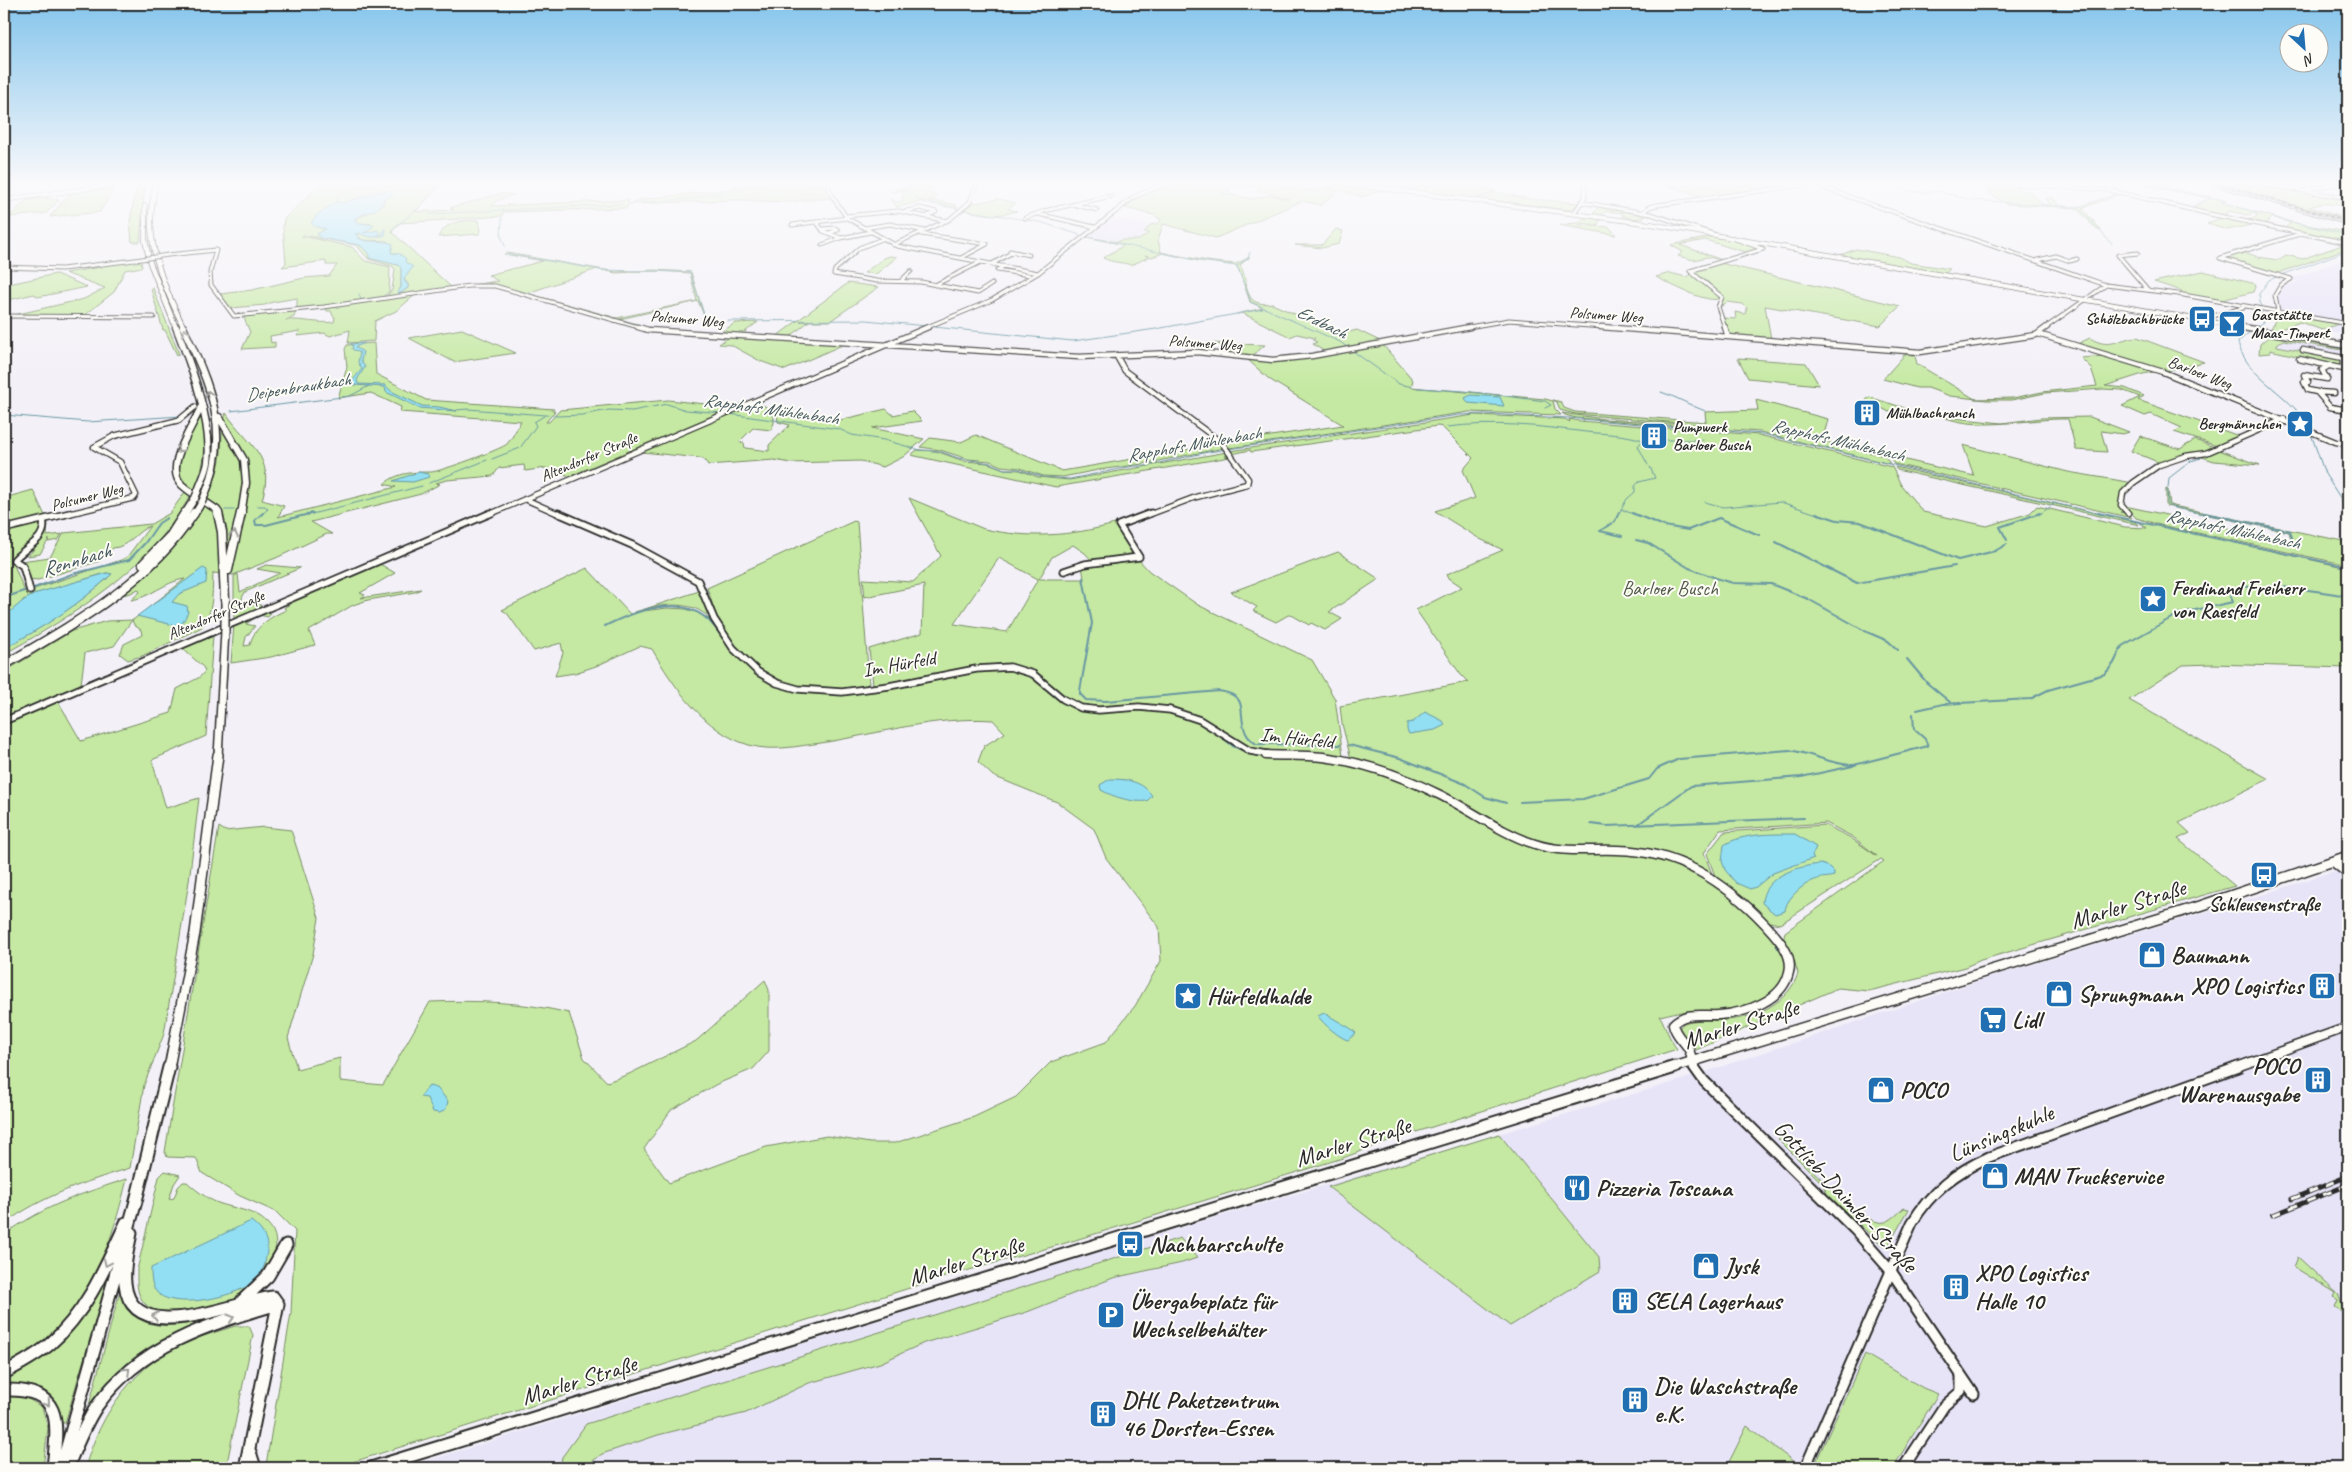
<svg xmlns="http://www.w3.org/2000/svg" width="2352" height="1472" viewBox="0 0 2352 1472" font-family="Caveat,sans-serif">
<rect width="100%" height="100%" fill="#f3f1f7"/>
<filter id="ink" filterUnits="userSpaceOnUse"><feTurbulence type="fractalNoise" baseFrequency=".02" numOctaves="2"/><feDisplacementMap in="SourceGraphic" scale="10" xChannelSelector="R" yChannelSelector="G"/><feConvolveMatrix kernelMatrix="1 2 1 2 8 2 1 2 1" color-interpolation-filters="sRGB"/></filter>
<g filter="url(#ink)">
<path fill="#e8e4f8" d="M1109,219L1152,224L1145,231L1149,232L1139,240H1121L1118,243L1088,236Z
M2348,258V343L2340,342V333L2324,330L2344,323L2279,311L2277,295L2283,287L2298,282L2292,279Z
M2283,340L2348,351V362L2345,361V358L2277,346L2278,341Z
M2348,870V1468H404L1099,1252L1681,1080L1991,977L2268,893L2331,872Z"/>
<path fill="#c5e9a2" stroke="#788a66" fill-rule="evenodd" d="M137,184H145L140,242H132L130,221Z
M321,184H442L415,212L454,210L450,208L501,193L514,195L496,201L492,206L629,200L627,208L503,212L502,216L400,223L392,232L452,288L498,281L488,275L543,261L504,254L507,253L616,272L655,270L691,272L705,318L698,301L620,319L650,328L720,333L735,323L758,322L742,334L777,336L848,283L879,287L830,321H800H809L790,337L652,329L530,294L617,318L697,301L690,273L654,271L616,273L597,269L528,293L488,284L493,282L386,297L392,290L395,269L392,266L368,259L359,248L355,245L303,235L302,237H308L352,247L365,261L390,267L389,292L381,298L297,309V298L273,302L265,305L231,308L220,294L252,290L304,278L329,276L337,265H326V261L282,267L286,263L283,227L284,219ZM378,192L384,198L383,205L354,220L359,223L373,224L363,233L377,237L366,236L360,233L355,235L363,240L387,241L391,253H395L411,269L404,279L408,284V288L399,294L397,293L401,287V268L398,265L369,258C367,240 334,240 320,238L317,234L326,229L316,227L313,220L335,204L334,231L340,204Z
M746,184H829L825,187L832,198L784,202L738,200L630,204L643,199L730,189L733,186H746Z
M914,184H937L926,192L937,195V197L929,200L956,205L957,208L918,200L920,202L897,207L890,199L896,202L903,201L902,197L906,190L891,192Z
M1170,184H1236L1240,186L1227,188L1231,190L1222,193L1253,199L1270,195L1289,199L1259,190L1254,186L1245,187L1239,184H1274L1288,188C1292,185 1300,185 1305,186L1303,189L1315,191L1319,188L1338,190L1323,187L1332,186L1328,184L1384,189L1362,197L1339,190L1321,205L1302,201L1216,238L1163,224L1158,240L1161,252L1201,261L1236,264L1250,257L1240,265C1251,285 1241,308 1273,303L1272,304L1341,334L1357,330L1380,341L1325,352L1313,344L1317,342L1313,340L1315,338L1297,334L1290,337L1242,313L1237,314L1263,308L1250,302L1239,270L1236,266L1163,253L1152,257L1145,255L1149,257L1131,265C1122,262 1113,263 1103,258L1124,245L1087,237L1118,242L1121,240H1139L1149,233L1144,232L1152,224H1158L1161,220L1154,215L1125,208L1141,195Z
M1395,184L1416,187L1418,185L1410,184H1468L1495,191L1475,199L1389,188Z
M1662,184H1773L1785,187L1708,198Z
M1980,184H2012L2019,190L2030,191L2043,205L2051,206L2046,198H2053L2059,206L2080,207L2118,193L2188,209L2210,198L2141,184H2167L2162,187L2223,200L2226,201L2222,202L2224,203L2291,222L2346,232L2348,230V242L2285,228L2291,223L2272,217L2264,225L2244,220L2253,219L2258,215L2253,213L2248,215L2229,211L2224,216L2121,194L2082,208L2101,230H2097L2077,208L2007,204L1986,192H1993Z
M2221,184H2259L2348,199V206L2319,203L2320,204L2309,207L2348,219V221Z
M115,187L100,212L50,217L71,192Z
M1496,192L1529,199L1579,203L1570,210L1478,199Z
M46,198L59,200L46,213L9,217L27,200Z
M998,199L1016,203L1008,209L1017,211C996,217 987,215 964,210L972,201L975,203Z
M1599,206L1645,214L1644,218L1626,219L1628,217L1622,216L1623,213L1606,211L1601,216L1593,214Z
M1592,216L1602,218L1597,225L1580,223L1579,225L1609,227L1616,235L1559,225L1576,223Z
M2220,218L2256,224L2227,230L2207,224Z
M479,220L481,232L479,234L438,237C447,220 462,221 479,220Z
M1336,229L1343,231L1339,244L1322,248L1295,245H1322Z
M1715,236L1770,245L1748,253L1705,240L1680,245L1722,260L1707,257L1694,260L1678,256L1683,252L1671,245Z
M2348,243V248L2276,274L2222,258L2244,252L2258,257L2278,260L2286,255L2302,259Z
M1856,249L1899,257L1911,263L1950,269L1945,274L1840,255Z
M890,256L897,257L876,274L864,273L884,258Z
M137,261L141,262L142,267L125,270L114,292L85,315H14L84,299L105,288L65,273L102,267L66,270Z
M1720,263L1900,306L1880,326L1765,306L1771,339L1729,335L1723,318L1736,319L1735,312L1745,314L1747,308L1743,304L1727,302L1719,308L1723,298L1709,283L1692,271Z
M2203,271L2256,284L2253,292L2218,301L2178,294L2182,291L2154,282Z
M1670,273L1686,277L1692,274L1721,298C1708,305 1670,284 1656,277Z
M56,274L87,287L38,297L34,294L4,301V285Z
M484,286L509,289L570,307L502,288L475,287L415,295L396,311L375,321L374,341L348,343L350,330L330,336L324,333L297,336L300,331L270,336L271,343L275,342V347L242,349L250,332L244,318L247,316L296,311L294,317L286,320C303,319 318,324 334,322L335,317L333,316L331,311H327L326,308L462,288Z
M153,288L179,354L177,355L165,330H163L151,289Z
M2275,312L2336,323L2338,324L2322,330L2300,322L2272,332L2270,331L2276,318Z
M462,329L516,353L454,362L409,338Z
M2276,336L2348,348V351L2283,340L2277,344V346L2339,358L2340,366L2270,350V353L2259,354L2260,344L2267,338Z
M729,337L847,343L785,370L760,361L731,345L719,344Z
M2137,337L2204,362L2166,371L2297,424L2164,371L2075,345L2090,338C2110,350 2117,339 2137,337Z
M374,343L376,374L426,400L554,409L553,411H555L546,422H549L560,410L668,400L733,407L570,476L546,468L525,471L524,465L499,468L493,476L447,480L436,483L440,484L421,494L311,522L332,534H327L276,558L233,575L213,573C212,591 214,612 202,627L142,656L128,660L120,654L124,644L142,635L141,630L134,625L132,620L114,646L85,653L81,684L4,717V672L72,631L107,621L133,620L185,579C165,581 150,598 131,600L140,592L138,589L131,593L122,595C164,565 205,520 218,469C224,448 219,434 226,413C248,446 276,455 262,500L284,506L278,517L396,487L384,484C398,472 414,472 431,472C439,472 502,449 507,444C513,438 517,427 521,421L400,412L401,407L371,393L338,398L347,367L345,349L347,345Z
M1207,343L1265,345L1251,357L1220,353L1226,346Z
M1383,345L1413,380L1411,387L1545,399L1553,401L1555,409L1561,415L1469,412L1237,447L1228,448L1225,443L1343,425L1269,379L1247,359C1293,363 1337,354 1383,345Z
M1906,353L1915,356L1917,364L1975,399L2013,398L2042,392L2097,386L2091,368L2081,358L2104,356L2158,371L2143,374L2105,386L2125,388L2144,396L2138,400L2239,436L2217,446L2174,432L2182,428L2151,414L2145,416L2122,406L2140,397L2122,390L2103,389L2045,393L2012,400H1986L1950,396L1928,388H1917L1883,379Z
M1738,358L1806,363L1819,385L1748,378Z
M1869,397L1908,409L1889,412L1874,404L1864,403Z
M1553,400L1561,402L1564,408L1575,412L1706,422L1705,412L1758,410L1756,400L1828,419L1825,431L1815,439L1885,456L1890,464L1760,432L1576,418L1565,415L1562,413L1604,419L1704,425L1575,414L1560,410L1557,402Z
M753,403L765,406L771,411V415H774V423L771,430L753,428L739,442L744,443L745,448L769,451V445L790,425L778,422L777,415L779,412L840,420L886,409L893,415L912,411L922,421L872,428L924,439L903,457L883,467L861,461L791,463L774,460L708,465L704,459L700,458L642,452Z
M201,415C207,443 206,464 194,490L183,483L177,475L181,455Z
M1474,415L1565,419L1570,422L1569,419L1579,421L1759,435L1892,467L1901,485L1923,512L1987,526L2030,513L2037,506L2125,527L2147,528L2139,522L2147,523L2348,568V593H2346L2348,595V668L2213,664L2183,665L2129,700L2269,779L2179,823L2190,833L2178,839L2235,886L1981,960L1965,967L1869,991L1838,988L1696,1050L1679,1029C1681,1025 1683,1023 1687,1022C1699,1019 1714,1021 1727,1020C1755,1018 1790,1002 1798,973L1791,951L1783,939L1785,932L1884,861L1881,859L1780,924L1769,922L1746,899L1715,876L1707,854L1724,832L1825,825L1851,838L1877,856L1853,837L1826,823L1720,830L1704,853L1712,874L1673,856L1653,852L1546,845L1517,835L1439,790L1351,759L1342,724L1340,706L1468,682L1461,675L1416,610L1462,587L1449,578L1447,574L1503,550L1480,539L1435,511L1475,498L1463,470L1473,458L1442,427L1438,426L1251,452L1250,450L1232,454L1230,451Z
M1943,417L2002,423L2041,418L2090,417L2129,432L2123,434L2101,431L2107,452L2076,450L2068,419C2027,418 1982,432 1943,417Z
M976,435L1062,471L1220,444L1224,448L1143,464L1098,470L1063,477L1043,476L1020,468L1001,466L990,461L968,459L940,450L920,447L930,438L961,442Z
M2140,436L2180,449L2195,440L2214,447L2203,453L2160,463L2131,451Z
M1963,445L2068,472L2128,482L2130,483L2122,493L2124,511L2120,512L2128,514L2132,518L1894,464L1889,456L1974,476Z
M2216,449L2260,465L2214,461L2199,456Z
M917,450L936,451L964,461L988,463L1004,469L1020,470L1038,477L1069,480L1227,452L1229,455L1225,456L1230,457L1056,487L911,455Z
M1895,467L2135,522L2139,525L1897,470Z
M2166,489L2168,490L2170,505L2173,506L2348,542V565L2160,525L2136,518L2125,506L2292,542L2289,532L2166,506Z
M33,490L48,522L47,536L62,534L58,540L48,542L49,539L40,554L28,556L40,542L14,565L25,592L121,560L127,557L150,526C136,531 129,547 113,548L100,561L38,580L29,579L24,562L21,561L50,557L64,533L151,524L170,513L185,492L191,495C181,511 170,527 158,542C116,589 58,624 4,654V648C38,631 84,601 112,574L106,573L37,594L23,600L17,616L4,636V498Z
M909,498L984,529C1031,539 1069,536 1115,524L1134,552L1126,557L1138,559L1149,571L1198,605L1312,660L1335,699L1343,756L1339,758L1257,752L1239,745L1202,717L1172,709L1086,708L1063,698L1040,675L1012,665L977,667L882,684H873L869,649L922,633L924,585L865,597L863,579L913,582L941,556ZM1073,545L1085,553L1094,563L1082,565L1084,579H1039L1052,557ZM999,558L1038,579L1007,632L954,624Z
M854,521L857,522L869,683C858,692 842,690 829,690C811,689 793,687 776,680C751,670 728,641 717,617C713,608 711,598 707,588Z
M1338,552L1379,579L1329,612L1342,619L1325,630L1311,623L1309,625L1290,614L1276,622L1253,611L1257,607L1231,592Z
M380,564L395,573L360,593L365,595L361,598L421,589L415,592L368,600L353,605L309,631L315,645L271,657L231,663L234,624L267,611L271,613L268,617L259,615L246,624L255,626L246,637L244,646L250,645C253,628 270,617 286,610L284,608L294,601Z
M266,565L300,568L245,592L242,598L243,605H261L260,608L234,619V576L238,574L240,592L280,573L257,569Z
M587,568L630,614L702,590L711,617C705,615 700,610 694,608C675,602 653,606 635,612L667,608L686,609L699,613L711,620L724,641L744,662L788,688L834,693L963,672L1004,668L1031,674L1073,707L1143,708L1181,714L1210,727L1245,751L1261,755L1299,756L1347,763L1412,783L1530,844L1616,851L1666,859L1720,884L1773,935L1783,952L1788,966L1785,980L1777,991L1742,1009L1704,1013L1677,1012L1660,1016C1666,1027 1669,1039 1677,1049L1388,1141L1343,1158L1059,1245L948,1276L343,1465L325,1468H273L266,1465L291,1313L295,1231L276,1212L240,1196L202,1173L196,1158L167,1157L165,1152L219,827L225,831L264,827L291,830L319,918L313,954L288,1038L297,1069L340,1058V1081L383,1085L430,1002C476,1000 523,1002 569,1013L584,1058L607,1082L629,1074L696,1041L765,980L769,990V1051L753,1069L717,1084L671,1110L644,1149L669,1183L766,1147L827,1136L870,1143H895L974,1117L1016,1097L1051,1062L1106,1042L1135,1006L1161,961L1159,927L1106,858L1094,829L1057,802L993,776L978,762L984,746L1005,733L993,720C934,716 878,734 821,743C798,746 772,752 749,745C706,733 673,686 652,649L640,646L596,666L575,673L555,676L563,653L561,643L534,651L507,613L502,610Z
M213,635L206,736L152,760L166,808L199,798L189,881L164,1034L144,1085L130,1168C85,1182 42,1196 4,1224V724L58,701L81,741L171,713L177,689L200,677L205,671L203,667L182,648Z
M1499,1134L1599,1257L1600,1271L1510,1326L1328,1187Z
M1780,1137C1801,1157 1853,1217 1878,1222C1888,1225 1897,1214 1904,1208L1909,1209L1888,1246L1880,1244L1827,1194L1822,1183L1778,1139Z
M165,1171L180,1175L174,1184L169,1199L174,1198L178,1187L183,1182H187C197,1191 206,1198 218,1203C235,1209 254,1210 267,1223C292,1247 258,1290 235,1301C214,1311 155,1323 142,1300C136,1291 137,1280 137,1270L159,1177Z
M127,1179C115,1228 101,1275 71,1317C55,1340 28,1355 4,1368V1235C44,1206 80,1194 127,1179Z
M1180,1238L1197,1258L1182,1263L1113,1278L1027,1312L924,1343L880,1363L809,1383L746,1413L658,1435L602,1454L589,1464L590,1468H560L562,1457L586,1424Z
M2298,1257L2339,1295L2344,1312L2335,1307L2338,1300L2334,1297L2336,1293L2294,1267Z
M109,1275L65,1423H62C58,1388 34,1384 4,1386V1377L79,1320L95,1297L106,1276Z
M120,1291L123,1292C131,1335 174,1327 207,1320C174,1333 140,1348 115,1375C103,1387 96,1402 86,1416Z
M235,1326H249L253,1335L226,1468H85C100,1413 136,1362 191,1340C205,1335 220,1331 235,1326Z
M1865,1354L1923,1388L1938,1394L1893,1468H1813Z
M4,1394L25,1397L42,1407L48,1428L43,1468H4Z
M1747,1426L1794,1462L1791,1468H1726Z"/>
<path fill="#92dff3" stroke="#6997a3" d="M393,191L392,195L384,199C380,214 365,210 354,219L359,223L375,225L364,233L378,230L380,233L377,236L383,234V230L386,229L385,235C377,238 366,238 360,233L355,234L360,236L358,238C368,244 382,239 393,244L391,253L400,254L406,259L405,262L413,267L404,279L405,282L408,284V288L396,296L401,287V268L398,265L369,258V254L360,245L320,238L317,234L326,229L316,227L311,223L318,214L336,202L343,203L378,192Z
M365,343L355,347L363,352L361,361L365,367L357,380L358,384L385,385L391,391L422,406L439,407L457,411L419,408L386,392L385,387L353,385V380L362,369L358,362L360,353L352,349L353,345L350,344Z
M1471,395L1500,397L1504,406L1468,403L1465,398Z
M419,472L428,474L429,477L413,482L393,481Z
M203,568L207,570L206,583L179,594L172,602L187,606L188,612L182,624L173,625L137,616Z
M107,573L112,574C81,603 42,629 4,648V617L24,600L37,593Z
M1425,712L1443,721L1445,725L1435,730L1409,734L1407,730V723L1413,722Z
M1110,779C1126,779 1143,781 1152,796L1147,801C1134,803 1113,797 1101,790L1100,785Z
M1795,834L1816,847L1812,856L1814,858L1773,873L1756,887L1750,889L1736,883L1725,870L1722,861L1724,845C1743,833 1772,834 1795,834Z
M1821,864L1829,867L1834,872V876C1828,878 1823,877 1818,879C1805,882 1786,898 1785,911L1775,914L1762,903C1763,876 1798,866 1821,864Z
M1324,1013L1350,1028L1356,1033L1348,1040C1341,1039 1322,1023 1318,1016Z
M429,1086L437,1088L448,1101L446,1109L440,1113L433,1112L427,1098L420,1097Z
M251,1221C263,1230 270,1241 266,1257C265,1264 263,1272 258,1278C244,1296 169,1313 155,1290C151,1283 151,1275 151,1268Z"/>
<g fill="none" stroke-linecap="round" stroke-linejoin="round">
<path stroke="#6997a3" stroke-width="1" d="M380,184L385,192
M916,184L907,190L921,202L960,209
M1881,184L1915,192H1930
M2150,184L2157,188L2224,200L2221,202L2282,220L2348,235
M1599,185L1613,184
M1932,192L1937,191L1967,199
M1970,200L2078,207L2119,193
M337,202L336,199L353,187L364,184
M631,204L685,199L750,188L754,184
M2078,207L2112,244
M2189,209L2211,198
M963,210L1040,222L1080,235
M429,214L623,204
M502,217L501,236L505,246
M392,229L420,207L439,184
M1088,237L1199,261L1237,266L1251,302L1340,342L1399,384L1413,387
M506,254L596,269
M1237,266L1248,258L1250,252
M598,270L690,272L705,318L723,321
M359,294L361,300L381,297
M388,296L398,295
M728,321L866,320L926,326
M934,327L1073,341L1156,329L1263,309
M2256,327L2263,322L2259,294L2269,280L2348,250
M2252,330L2238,342C2244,372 2280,390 2298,412C2303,417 2306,424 2309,429
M1417,388L1464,391L1545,401L1551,405L1545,408
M1661,392C1677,397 1689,405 1705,411
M457,410L468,409L558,416L582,415L609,410L632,411L667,404L686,410L722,413
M231,411L350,396L369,386
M729,414L839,429L852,435L884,440L920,450L939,451L958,458L990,463L1004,469H1018L1043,477L1070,479L1134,466H1146L1208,452L1459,415L1484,414L1569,418L1763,434L2104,515
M4,415L88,422L181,416
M1447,427C1495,421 1538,426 1586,432C1605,434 1624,434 1643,440
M2311,434L2325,474L2348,510
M492,459L520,448L536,426L534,422L544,416
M1648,465L1638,446L1643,440H1703
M429,483L487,460
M2168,488L2169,478L2191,461L2201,458L2198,456
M2167,490L2168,505L2171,507L2209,515
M1705,502L1723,507L1781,502L1820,515
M257,506H265L268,509L261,515
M1621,509L1635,515
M225,510H234
M308,515L422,486
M1618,515L1627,499L1635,492V486L1639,482L1655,478L1650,467
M2039,515L2055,503"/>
<path stroke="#6997a3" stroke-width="2" d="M263,513L255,520L256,525H266L313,513
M1619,513L1615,521L1600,531L1622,536
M1632,513L1664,526L1688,530L1719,518L1759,535
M1816,513L1837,520L1860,522L1958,560L1995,551L2007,544
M2098,513L2348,567
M2203,513L2290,531L2293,541
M1636,540L1648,543L1689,568L1716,578L1733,583L1771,584L1808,599L1867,632L1888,641L1898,650
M2007,540L2000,527L2040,513
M1776,542L1857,583L1955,566
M2294,543L2295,545
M1083,578L1092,623L1080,691V694L1086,700L1106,701L1219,691C1253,696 1235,715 1247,735C1249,739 1253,741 1256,744L1340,745
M34,588L72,574L129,560L145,543L159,523L167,518
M4,598L24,591
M2186,612L2233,602L2227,589C2268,582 2308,590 2348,596
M605,626C637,610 684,592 712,624C732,647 744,670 772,683
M1907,659L1927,683L1951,703
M1056,697L1078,709
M1917,710L1943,704L2030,699L2048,690L2105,674L2114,663L2122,646L2180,613
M1219,735L1233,746L1249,753
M1349,745L1400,758L1465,784L1485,797L1506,803
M1253,754L1263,756
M1520,802L1583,799L1649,779L1657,769L1679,759L1789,750C1811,753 1832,765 1854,765L1928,746L1925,739L1914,729L1913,714
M1591,824L1607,826L1804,818
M1637,825L1691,786L1801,777L1853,766
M1746,910L1764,928
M1774,939L1778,948"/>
<g stroke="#2b2b2b" stroke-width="5">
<path id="minor-far4" d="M1812,184L2106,285L2178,294L2348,324
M2013,184L2109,190L2205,213L2348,243
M2214,184L2348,223
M2262,184L2348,198
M828,185L832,196L847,218L897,246L1038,273
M2307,189L2337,184
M1581,202L1651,214L1719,236
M1076,205L1097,210
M907,211L920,208L936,212L927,216
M1574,213L1585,197V184
M1642,213L1649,207L1657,205L1813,184H1835
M1038,214L1095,227
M845,216L898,211L947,221
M1025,218L1044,211L1111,196
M820,222L818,224L823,231L841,238
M792,225L847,218
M864,228L890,224L925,231
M822,229L835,228L838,230L829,233
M921,234L987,244L961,258
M882,239L859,248L835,270L834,274L877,281L921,282L978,293L992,284
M822,245L841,238L870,232
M893,245L950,219L970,202L977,184
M1010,251L1029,255
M2138,253L2118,255L2148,290
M168,255L216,250L210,272L211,285L234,316L324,307L469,286H495L642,328
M2220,258L2291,279L2281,285L2275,295L2278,311
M2220,258L2303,233
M2038,260L2056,256L2070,261L2077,259
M992,264L1013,252
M1004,266L997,270L1029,275
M4,267L62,269L135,260
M901,281L911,271
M935,285L981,262
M4,316L154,317
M2210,322L2213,316L2243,308
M925,328L992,300L1038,273L1134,197L1165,184
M1463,328L1509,320L1617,328
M1725,328L1718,307L1722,297L1690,271L1763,249L1733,238
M2045,328L2106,285"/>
</g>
<g stroke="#2b2b2b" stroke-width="7">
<path id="minor-far3" d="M638,327L648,330L1079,357L1197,352L1273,360L1312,356L1470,327
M1601,327L1920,352L2036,335L2047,327
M1725,327L1728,337
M2038,334L2163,372L2336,442L2348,444
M2303,350L2343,358V369
M1116,355L1125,371L1222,443L1248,479L1247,484L1196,497L1148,515
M2299,359L2348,370
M2330,365L2322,370L2327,379L2304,375L2308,382H2304L2308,390L2317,392L2330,407L2348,410
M2317,392L2334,393
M525,499L561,515
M2128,513L2121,505L2123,493L2133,483L2159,465L2186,456L2206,453L2284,419
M64,515L134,498L136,495L120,462L94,447L114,436L179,420L195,407
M488,515L928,327"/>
</g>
<g stroke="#2b2b2b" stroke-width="9">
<path id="minor-far2" d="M558,513L632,545L698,581L714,619L733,648L758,672L777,683L798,689L842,692L889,686L976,669L1010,667L1033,674L1063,699L1081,708L1099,710L1139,707L1170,710L1200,720L1250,751L1273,755L1309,756
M4,529L70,513
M1064,571L1085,564L1139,557L1119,525L1151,513
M30,591L23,566L14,560C25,546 48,540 43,520
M4,721L491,513"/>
</g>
<g stroke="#2b2b2b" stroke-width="11">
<path id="minor-far1" d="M1266,755C1285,756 1304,755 1323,757C1362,762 1402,776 1438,794C1470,809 1500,833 1535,844C1561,853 1590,849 1617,850C1678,851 1724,881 1765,924C1776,936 1794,954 1789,972C1783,1001 1745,1013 1719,1015C1702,1016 1686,1011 1673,1024C1675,1036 1686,1042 1690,1052C1692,1059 1691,1062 1695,1068
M2333,862L2348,874
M2234,1068L2348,1027"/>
</g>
<g stroke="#2b2b2b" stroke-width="13">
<path id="minor" d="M1694,1067L1704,1081L1855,1230L1891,1271L1974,1394
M1805,1468L1912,1223C1931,1191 1956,1172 1989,1157L2238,1067
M1903,1468L1944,1406L1961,1391V1377"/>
</g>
<g stroke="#2b2b2b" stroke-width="5.5">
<path id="major-far4" d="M1350,184L1651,224L2247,328
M4,200L120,184"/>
</g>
<g stroke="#2b2b2b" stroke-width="8">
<path id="major-far3" d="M2240,327L2348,346"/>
</g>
<g stroke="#2b2b2b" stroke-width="10">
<path id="major-far2" d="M225,600V618
M218,756L225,631"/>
</g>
<g stroke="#2b2b2b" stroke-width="12">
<path id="major-far1" d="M169,1068L195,933L218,755
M1671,1068L2200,906L2348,856"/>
</g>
<g stroke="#2b2b2b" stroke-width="15">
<path id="major" d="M131,1233C128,1249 123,1266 125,1283C131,1350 236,1301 273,1297L278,1304L245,1468
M242,1301L268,1276L286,1245
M4,1373C20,1364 36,1356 50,1344C87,1312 106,1266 126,1223
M4,1390C63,1388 58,1421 53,1468
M250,1452L255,1468
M61,1468L136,1201L169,1067
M67,1468C76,1447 84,1425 97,1406C140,1345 209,1324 278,1304
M371,1468L1675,1067"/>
</g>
<g stroke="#2b2b2b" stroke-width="6">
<path id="highway-far2" d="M155,184C154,195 151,207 151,218C150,256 168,295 184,328
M145,206V240L150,263L176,328"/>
</g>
<g stroke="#2b2b2b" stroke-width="9">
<path id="highway-far1" d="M176,327C190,363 213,423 208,462C207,471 201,482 198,491
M183,327C210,385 232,432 205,495
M201,407C193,427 163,467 182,485C192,494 206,502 217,510L218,515
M219,417L244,460L246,483L241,515
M184,515L195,498
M194,515L202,502"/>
</g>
<g stroke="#2b2b2b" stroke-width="11">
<path id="highway" d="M218,513L222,532L225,600
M143,564L171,535L185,513
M228,570L241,513
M4,665C74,624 149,583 194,513"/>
</g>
<use href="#minor-far4" stroke="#fdfcf7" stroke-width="3"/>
<use href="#minor-far3" stroke="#fdfcf7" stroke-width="4.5"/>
<use href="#minor-far2" stroke="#fdfcf7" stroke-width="5.5"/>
<use href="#minor-far1" stroke="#fdfcf7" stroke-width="8"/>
<use href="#minor" stroke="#fdfcf7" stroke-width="9"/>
<use href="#major-far4" stroke="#fdfcf7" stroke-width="4"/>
<use href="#major-far3" stroke="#fdfcf7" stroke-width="5"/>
<use href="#major-far2" stroke="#fdfcf7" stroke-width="7"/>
<use href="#major-far1" stroke="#fdfcf7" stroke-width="9"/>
<use href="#major" stroke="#fdfcf7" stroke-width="11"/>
<use href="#highway-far2" stroke="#fdfcf7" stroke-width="4.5"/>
<use href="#highway-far1" stroke="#fdfcf7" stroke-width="6"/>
<use href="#highway" stroke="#fdfcf7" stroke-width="8"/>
<g stroke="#2b2b2b" stroke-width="2.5">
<path id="rail-far1" d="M2217,184L2348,222"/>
</g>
<g stroke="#2b2b2b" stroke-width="5">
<path id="rail" d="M2292,1199L2348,1176
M2273,1215L2348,1185"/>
</g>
<use href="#rail-far1" stroke="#fdfcf7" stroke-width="1" stroke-dasharray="3" stroke-linecap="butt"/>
<use href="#rail" stroke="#fdfcf7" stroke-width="3" stroke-dasharray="9" stroke-linecap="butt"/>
<g stroke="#2b2b2b" stroke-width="5" stroke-linecap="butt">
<path id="minor-bridge" d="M135,260L168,255"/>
</g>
<g stroke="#2b2b2b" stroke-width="10" stroke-linecap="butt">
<path id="major-bridge" d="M225,618V631"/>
</g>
<g stroke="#2b2b2b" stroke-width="9" stroke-linecap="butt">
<path id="highway-bridge" d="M195,498L198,491
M202,502L205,495"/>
</g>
<use href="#minor-bridge" stroke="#fdfcf7" stroke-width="3"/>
<use href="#major-bridge" stroke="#fdfcf7" stroke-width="7"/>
<use href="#highway-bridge" stroke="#fdfcf7" stroke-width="6"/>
</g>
<defs><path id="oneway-chevron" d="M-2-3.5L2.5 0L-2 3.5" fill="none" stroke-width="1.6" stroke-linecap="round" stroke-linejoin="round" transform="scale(1.25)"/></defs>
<g stroke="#9e9e9b">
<use href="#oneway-chevron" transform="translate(185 332) rotate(-113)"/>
<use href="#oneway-chevron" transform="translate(209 394) rotate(-106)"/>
<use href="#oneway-chevron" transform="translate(180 450) rotate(117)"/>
<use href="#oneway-chevron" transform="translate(234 534) rotate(-77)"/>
<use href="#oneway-chevron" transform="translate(107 1263) rotate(115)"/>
<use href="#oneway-chevron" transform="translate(155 1316) rotate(-169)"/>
<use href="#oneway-chevron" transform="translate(231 1318) rotate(-17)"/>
<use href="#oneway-chevron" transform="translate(127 1371) rotate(-44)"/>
<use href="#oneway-chevron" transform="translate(47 1403) rotate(51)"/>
</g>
</g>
<linearGradient id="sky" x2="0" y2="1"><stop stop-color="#85c5ec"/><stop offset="0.47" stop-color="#faf9fb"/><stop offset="1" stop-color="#faf9fb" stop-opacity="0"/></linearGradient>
<rect width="2352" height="390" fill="url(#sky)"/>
<defs>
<g id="bus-square" transform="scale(1.4375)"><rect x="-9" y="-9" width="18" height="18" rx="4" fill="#1f6fb2" stroke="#fdfcf7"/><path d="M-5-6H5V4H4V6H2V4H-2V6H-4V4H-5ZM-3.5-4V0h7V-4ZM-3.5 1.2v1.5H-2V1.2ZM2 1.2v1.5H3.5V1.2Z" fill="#fff"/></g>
<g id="bar-square" transform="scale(1.4375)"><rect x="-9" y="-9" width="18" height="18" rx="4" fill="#1f6fb2" stroke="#fdfcf7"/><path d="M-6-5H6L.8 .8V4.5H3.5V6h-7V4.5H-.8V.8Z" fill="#fff"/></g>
<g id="building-square" transform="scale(1.4375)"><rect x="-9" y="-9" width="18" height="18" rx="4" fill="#1f6fb2" stroke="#fdfcf7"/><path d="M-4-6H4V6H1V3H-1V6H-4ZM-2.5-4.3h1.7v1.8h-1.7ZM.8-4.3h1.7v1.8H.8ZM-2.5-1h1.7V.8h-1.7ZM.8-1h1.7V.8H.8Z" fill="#fff"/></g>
<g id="sight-square" transform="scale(1.4375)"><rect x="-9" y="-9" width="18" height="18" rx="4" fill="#1f6fb2" stroke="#fdfcf7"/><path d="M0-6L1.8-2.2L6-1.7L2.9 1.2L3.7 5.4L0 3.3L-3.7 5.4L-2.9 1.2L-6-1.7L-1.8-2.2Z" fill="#fff"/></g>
<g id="shop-square" transform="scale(1.4375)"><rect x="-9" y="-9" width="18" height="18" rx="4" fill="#1f6fb2" stroke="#fdfcf7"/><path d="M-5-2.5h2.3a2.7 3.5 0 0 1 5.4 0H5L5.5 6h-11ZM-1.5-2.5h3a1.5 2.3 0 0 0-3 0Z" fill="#fff"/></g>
<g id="supermarket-square" transform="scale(1.4375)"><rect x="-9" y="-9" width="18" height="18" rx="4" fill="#1f6fb2" stroke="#fdfcf7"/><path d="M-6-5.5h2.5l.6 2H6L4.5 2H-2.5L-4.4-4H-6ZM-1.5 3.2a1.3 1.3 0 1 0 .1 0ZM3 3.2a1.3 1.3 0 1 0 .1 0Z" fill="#fff"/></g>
<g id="restaurant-square" transform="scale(1.4375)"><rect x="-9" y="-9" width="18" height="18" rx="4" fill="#1f6fb2" stroke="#fdfcf7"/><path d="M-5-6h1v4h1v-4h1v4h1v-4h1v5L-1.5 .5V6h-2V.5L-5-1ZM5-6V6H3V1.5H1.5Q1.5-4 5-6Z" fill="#fff"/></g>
<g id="parking-square" transform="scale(1.4375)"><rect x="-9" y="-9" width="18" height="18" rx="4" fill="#1f6fb2" stroke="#fdfcf7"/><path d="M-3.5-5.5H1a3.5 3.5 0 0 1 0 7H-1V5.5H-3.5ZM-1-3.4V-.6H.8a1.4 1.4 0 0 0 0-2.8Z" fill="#fff"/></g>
</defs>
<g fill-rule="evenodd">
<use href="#bus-square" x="2202" y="319"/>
<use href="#bar-square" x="2232" y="324"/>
<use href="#building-square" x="1867" y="413"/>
<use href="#sight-square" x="2300" y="424"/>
<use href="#building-square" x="1654" y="436"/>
<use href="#sight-square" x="2153" y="599"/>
<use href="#bus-square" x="2264" y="875"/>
<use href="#shop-square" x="2152" y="955"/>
<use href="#building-square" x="2322" y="986"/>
<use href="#shop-square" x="2059" y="994"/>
<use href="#sight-square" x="1188" y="996"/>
<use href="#supermarket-square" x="1993" y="1020"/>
<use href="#building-square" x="2318" y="1080"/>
<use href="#shop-square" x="1881" y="1090"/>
<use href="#shop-square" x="1995" y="1176"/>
<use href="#restaurant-square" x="1577" y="1188"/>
<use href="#bus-square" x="1130" y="1244"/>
<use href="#shop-square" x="1706" y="1266"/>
<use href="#building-square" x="1956" y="1287"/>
<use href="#building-square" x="1625" y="1301"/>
<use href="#parking-square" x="1111" y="1315"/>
<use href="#building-square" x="1635" y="1400"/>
<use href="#building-square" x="1103" y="1414"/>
</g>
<g text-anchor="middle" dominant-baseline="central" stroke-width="4" stroke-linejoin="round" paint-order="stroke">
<g font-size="16" fill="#2b2b2b" stroke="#fdfcf7">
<text transform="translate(1606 315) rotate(4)">Polsumer Weg</text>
<text transform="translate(687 319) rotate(5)">Polsumer Weg</text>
<text transform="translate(1205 343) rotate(4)">Polsumer Weg</text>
<text transform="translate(2200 373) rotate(21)">Barloer Weg</text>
<text transform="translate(589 457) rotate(-23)">Altendorfer Straße</text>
<text transform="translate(87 497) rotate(-14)">Polsumer Weg</text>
<text transform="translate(216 615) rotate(-23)">Altendorfer Straße</text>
</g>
<g font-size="16" font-weight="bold" fill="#2b2b2b" stroke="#fdfcf7" text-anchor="start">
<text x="2251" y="315">Gaststätte<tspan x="2251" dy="18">Maas-Timpert</tspan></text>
<text x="2183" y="319" text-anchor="end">Schölzbachbrücke</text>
<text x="1886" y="413">Mühlbachranch</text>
<text x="2281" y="424" text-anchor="end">Bergmännchen</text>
<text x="1673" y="427">Pumpwerk<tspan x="1673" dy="18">Barloer Busch</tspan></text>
</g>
<g font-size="18" font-style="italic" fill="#45585d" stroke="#fdfcf7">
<text transform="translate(1322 322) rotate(26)">Erdbach</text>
<text transform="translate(298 387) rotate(-9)">Deipenbraukbach</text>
<text transform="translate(771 409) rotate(8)">Rapphofs Mühlenbach</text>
<text transform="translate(1838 440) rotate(13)">Rapphofs Mühlenbach</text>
<text transform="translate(1194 444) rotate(-10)">Rapphofs Mühlenbach</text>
<text transform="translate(2233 529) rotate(12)">Rapphofs Mühlenbach</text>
</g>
<g font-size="20" fill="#525a49" stroke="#fdfcf7">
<text x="1670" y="588">Barloer Busch</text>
</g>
<g font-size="20" font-weight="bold" fill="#2b2b2b" stroke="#fdfcf7" text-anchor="start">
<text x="2172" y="588">Ferdinand Freiherr<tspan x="2172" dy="23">von Raesfeld</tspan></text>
<text x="2264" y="904" text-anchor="middle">Schleusenstraße</text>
</g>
<g font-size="20" fill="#2b2b2b" stroke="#fdfcf7">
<text transform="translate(899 664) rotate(-10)">Im Hürfeld</text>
<text transform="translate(1297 738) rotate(6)">Im Hürfeld</text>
</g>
<g font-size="21" font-style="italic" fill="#45585d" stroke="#fdfcf7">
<text transform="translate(76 560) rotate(-17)">Rennbach</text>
</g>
<g font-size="24" fill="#2b2b2b" stroke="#fdfcf7">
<text transform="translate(2128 904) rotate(-17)">Marler Straße</text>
<text transform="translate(1741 1024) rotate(-17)">Marler Straße</text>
<text transform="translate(2001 1133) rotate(-23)">Lünsingskuhle</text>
<text transform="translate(1353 1142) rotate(-17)">Marler Straße</text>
<text transform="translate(1846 1196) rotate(47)">Gottlieb-Daimler-Straße</text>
<text transform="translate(966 1261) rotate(-17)">Marler Straße</text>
<text transform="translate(579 1380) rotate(-17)">Marler Straße</text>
</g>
<g font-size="24" font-weight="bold" fill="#2b2b2b" stroke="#fdfcf7" text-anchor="start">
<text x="2171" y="955">Baumann</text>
<text x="2303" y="986" text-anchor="end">XPO Logistics</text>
<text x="2078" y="994">Sprungmann</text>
<text x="1207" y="996">Hürfeldhalde</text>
<text x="2012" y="1020">Lidl</text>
<text x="2299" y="1066" text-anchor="end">POCO<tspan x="2299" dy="28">Warenausgabe</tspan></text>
<text x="1900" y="1090">POCO</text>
<text x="2014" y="1176">MAN Truckservice</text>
<text x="1596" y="1188">Pizzeria Toscana</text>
<text x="1149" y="1244">Nachbarschulte</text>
<text x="1725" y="1266">Jysk</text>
<text x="1975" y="1273">XPO Logistics<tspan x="1975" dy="28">Halle 10</tspan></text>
<text x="1130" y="1301">Übergabeplatz für<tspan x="1130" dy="28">Wechselbehälter</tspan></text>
<text x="1644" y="1301">SELA Lagerhaus</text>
<text x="1654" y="1386">Die Waschstraße<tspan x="1654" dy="28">e.K.</tspan></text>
<text x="1122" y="1400">DHL Paketzentrum<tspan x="1122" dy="28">46 Dorsten-Essen</tspan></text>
</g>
</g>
<rect width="2352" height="1472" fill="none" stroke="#fdfcf7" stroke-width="20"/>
<rect x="10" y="10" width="2332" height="1452" fill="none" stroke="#2b2b2b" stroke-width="2" filter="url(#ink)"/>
<g transform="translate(2304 48) rotate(154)"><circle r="24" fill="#fdfcf7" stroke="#a9a8a5"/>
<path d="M0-4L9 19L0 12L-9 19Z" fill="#1f6fb2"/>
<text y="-8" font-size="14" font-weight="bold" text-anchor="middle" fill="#2b2b2b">N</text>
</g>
</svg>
